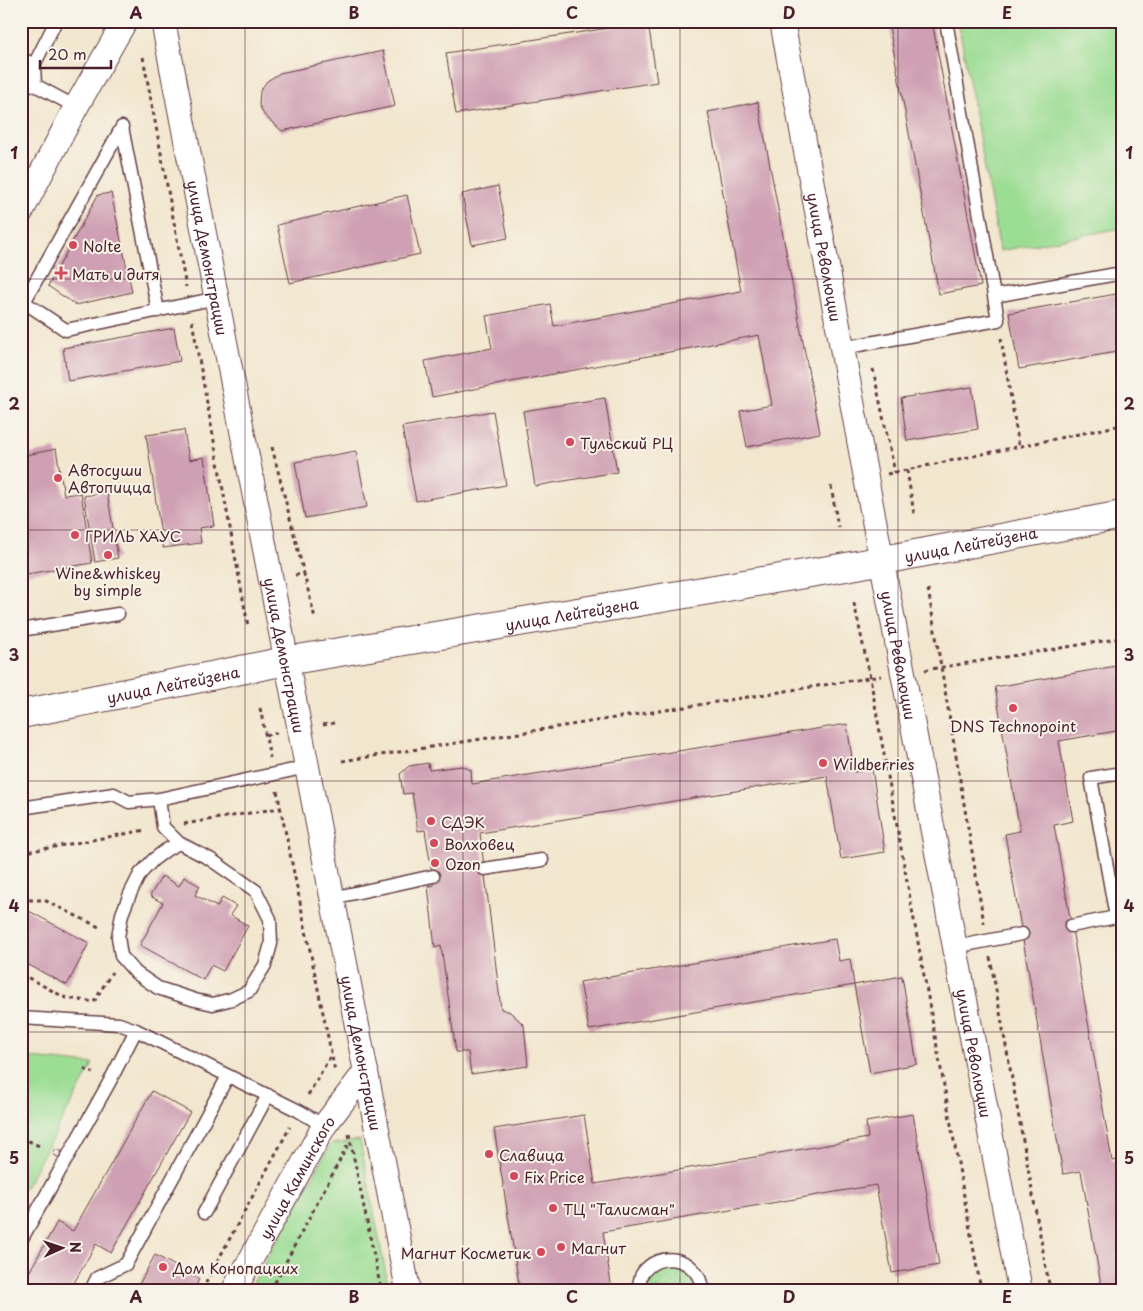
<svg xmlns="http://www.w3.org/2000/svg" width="1143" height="1311" viewBox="0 0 1143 1311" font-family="'Playpen Sans',sans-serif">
<defs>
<pattern id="grass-dots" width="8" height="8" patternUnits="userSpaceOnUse" patternTransform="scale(1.25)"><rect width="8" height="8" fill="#9cdd94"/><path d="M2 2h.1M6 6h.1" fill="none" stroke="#88bd80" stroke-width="1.8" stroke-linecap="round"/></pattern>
</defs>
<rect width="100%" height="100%" fill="#f7f3e8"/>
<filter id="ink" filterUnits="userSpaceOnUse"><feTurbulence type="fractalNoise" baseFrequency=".02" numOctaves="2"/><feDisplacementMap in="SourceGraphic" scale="10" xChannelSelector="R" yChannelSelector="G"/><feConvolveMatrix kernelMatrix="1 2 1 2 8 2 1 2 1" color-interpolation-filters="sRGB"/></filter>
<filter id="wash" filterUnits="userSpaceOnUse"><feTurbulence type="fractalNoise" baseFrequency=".0096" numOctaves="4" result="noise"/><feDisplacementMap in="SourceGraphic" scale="20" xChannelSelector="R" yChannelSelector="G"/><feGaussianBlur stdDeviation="1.12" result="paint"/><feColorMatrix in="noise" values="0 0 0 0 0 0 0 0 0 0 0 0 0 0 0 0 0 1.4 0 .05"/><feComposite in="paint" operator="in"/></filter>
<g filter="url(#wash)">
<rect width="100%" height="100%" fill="#f2e6ce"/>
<path fill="url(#grass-dots)" stroke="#737e60" d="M672,1266C684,1271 694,1275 694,1290H645C649,1272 655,1269 672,1266Z"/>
<path fill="#9cdd94" stroke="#737e60" d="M958,21H1122V228L1000,251Z
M21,1057L93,1064L25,1188L21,1186Z
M360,1140L389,1290H249L331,1144Z"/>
<g id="blocks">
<path fill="#cfa0b3" d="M888,21H932L981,286L939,294Z
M648,22L657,82L456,114L446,53Z
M383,51L395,106L282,131L264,115L259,105L260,91L267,81L280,73Z
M758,102L820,433L747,447L740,411L772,405L759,335L432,397L425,361L492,348L486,316L550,304L554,326L741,291L708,112Z
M498,186L508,238L472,245L462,194Z
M111,193L132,292L76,305L48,286L98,195Z
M407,195L420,254L290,283L277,225Z
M1122,293V351L1019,369L1009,313Z
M174,328L180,361L68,381L63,348Z
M972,387L978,429L907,441L901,398Z
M605,398L617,472L535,486L523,411Z
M493,411L506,485L416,501L402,427Z
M184,430L189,460L204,457L214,526L199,528L201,543L163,548L146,435Z
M56,449L64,495L81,493L92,563L21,575V456Z
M356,451L367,507L305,518L295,462Z
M107,492L118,558L95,562L84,496Z
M1122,665V730L1059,741L1073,821L1054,825L1112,1161L1122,1159V1290H1102L1081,1171L1063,1174L1005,834L1020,831L995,687Z
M847,724L854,772L872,769L885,852L841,859L827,776L480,833L501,1009L510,1012L524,1025L528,1066L471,1074L468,1052H456L441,946L435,948L428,886L434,885L425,830L418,831L412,793L403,794L400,774L409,766L428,763L429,770L462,766L471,770L472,784Z
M162,876L179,886L184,877L200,886L195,895L217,907L222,898L236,906L230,915L248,926L223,971L211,965L203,980L140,945L163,903L150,896Z
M23,908L89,943L67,985L21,961V911Z
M835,939L839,961L850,959L854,985L589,1030L580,982Z
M902,976L917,1064L870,1073L854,985Z
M152,1091L190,1112L111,1253L96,1244L70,1290H21V1287L57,1222L73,1231Z
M913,1114L939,1265L892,1273L876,1185L603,1232L612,1290H520L494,1129L584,1115L595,1184L868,1138L866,1122Z
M56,1149L62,1152L59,1158L53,1154Z
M155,1255L199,1279L194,1290H136Z"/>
</g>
</g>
<g filter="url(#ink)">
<use href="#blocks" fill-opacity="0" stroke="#633d43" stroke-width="1"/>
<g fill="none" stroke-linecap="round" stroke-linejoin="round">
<g stroke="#633d43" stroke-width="15">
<path id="service" d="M946,21L994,296
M21,58L34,65L35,85L76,107
M34,65L56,21
M21,83L35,85
M21,300L66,330L217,298
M24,302L122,127L158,311
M842,348L998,320L994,296L1122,273
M21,630L118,614
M159,799L163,827L179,843L210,859L256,891L270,919L271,944L265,965L249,991L232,999L213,1004L195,1000L158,988L136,973L121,956L118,937L122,914L130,894L140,874L153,860L166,850L179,843
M21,808L114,794L129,802L159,799L307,767
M484,869L542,860
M332,898L433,876
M1071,926L1116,917L1091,778L1122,773
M955,947L1022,934
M21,1018L119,1024L136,1030L299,1111L324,1126
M204,1213L268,1095
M21,1240L110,1081L136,1030
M91,1290L97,1278L126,1264L228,1076
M638,1290C639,1285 640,1278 642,1274C659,1248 700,1258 702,1290"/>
</g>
<g stroke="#633d43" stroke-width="26">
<g id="minor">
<path id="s1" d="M163,21L408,1290"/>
<path id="s2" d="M782,21L866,478L1020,1290"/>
<path d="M21,212L76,107L125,21"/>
<path id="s3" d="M234,1290L324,1126L366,1071"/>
</g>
</g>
<g stroke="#633d43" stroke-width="30">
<g id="tertiary">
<path id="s4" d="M21,714L286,661L846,567L1122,515"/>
</g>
</g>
<path stroke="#633d43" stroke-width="3" stroke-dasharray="4 4" stroke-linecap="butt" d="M143,57L186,287
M192,321L248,626
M1001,338L1019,447
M873,369L895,473
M272,447L304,574
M907,470L914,514
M887,474L1122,425
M831,486L838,527
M295,575L304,574L315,618
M928,589L984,923
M854,603L870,677L981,1290
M925,670L1122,638
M260,708L270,758
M323,725L334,723
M266,735L277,733
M342,761L881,676
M277,791L335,1071
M184,824L280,808
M21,853L146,830
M21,900H44L101,928
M990,957L1050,1290
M21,974L66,998L94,1002
M94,1002L112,972
M84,1069L93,1073
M308,1095L331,1055
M349,1134L381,1290
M21,1137L39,1146
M21,1266L26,1256
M202,1290L290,1127
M271,1290L350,1141"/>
<use href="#service" stroke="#fff" stroke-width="12"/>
<use href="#minor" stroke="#fff" stroke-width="24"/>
<use href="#tertiary" stroke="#fff" stroke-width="28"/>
</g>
</g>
<path fill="none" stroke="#4a1f2b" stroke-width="1" stroke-opacity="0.55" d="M245,21V1290M463,21V1290M680,21V1290M898,21V1290M21,279H1122M21,530H1122M21,781H1122M21,1032H1122"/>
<g fill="#d1495b" stroke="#f7f3e8" stroke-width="2">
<circle cx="73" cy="245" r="5"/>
<path d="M58.5 265.5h5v5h5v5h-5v5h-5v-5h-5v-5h5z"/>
<circle cx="570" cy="442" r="5"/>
<circle cx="58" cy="478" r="5"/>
<circle cx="75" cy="535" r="5"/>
<circle cx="108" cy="555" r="5"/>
<circle cx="1013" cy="708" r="5"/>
<circle cx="823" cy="763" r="5"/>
<circle cx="431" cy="821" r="5"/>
<circle cx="434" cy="843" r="5"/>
<circle cx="435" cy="863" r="5"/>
<circle cx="489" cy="1154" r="5"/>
<circle cx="514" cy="1176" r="5"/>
<circle cx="553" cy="1208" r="5"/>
<circle cx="561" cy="1247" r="5"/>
<circle cx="541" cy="1252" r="5"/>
<circle cx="163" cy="1267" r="5"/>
</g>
<g text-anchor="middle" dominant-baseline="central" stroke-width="4" stroke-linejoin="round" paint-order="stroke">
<g font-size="15" fill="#4a1f2b" stroke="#f7f3e8" text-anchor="start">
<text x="83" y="245">Nolte</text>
<text x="72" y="273">Мать и дитя</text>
<text x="580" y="442">Тульский РЦ</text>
<text x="68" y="469">Автосуши<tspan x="68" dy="17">Автопицца</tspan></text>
<text x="85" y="535">ГРИЛЬ ХАУС</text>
<text x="108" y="572" text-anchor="middle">Wine&amp;whiskey<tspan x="108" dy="17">by simple</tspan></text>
<text x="1013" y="725" text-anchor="middle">DNS Technopoint</text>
<text x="833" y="763">Wildberries</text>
<text x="441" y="821">СДЭК</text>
<text x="444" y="843">Волховец</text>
<text x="445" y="863">Ozon</text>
<text x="499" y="1154">Славица</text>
<text x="524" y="1176">Fix Price</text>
<text x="563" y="1208">ТЦ "Талисман"</text>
<text x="571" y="1247">Магнит</text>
<text x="531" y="1252" text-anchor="end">Магнит Косметик</text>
<text x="173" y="1267">Дом Конопацких</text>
</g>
<g font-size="15" fill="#4a1f2b" stroke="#f7f3e8">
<text stroke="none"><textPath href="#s1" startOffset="241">улица Демонстрации</textPath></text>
<text stroke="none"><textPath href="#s2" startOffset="240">улица Революции</textPath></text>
<text stroke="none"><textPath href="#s4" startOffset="965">улица Лейтейзена</textPath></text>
<text stroke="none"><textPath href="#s4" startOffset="560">улица Лейтейзена</textPath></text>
<text stroke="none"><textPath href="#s1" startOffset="646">улица Демонстрации</textPath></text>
<text stroke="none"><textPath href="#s2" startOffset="645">улица Революции</textPath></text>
<text stroke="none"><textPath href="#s4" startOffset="155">улица Лейтейзена</textPath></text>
<text stroke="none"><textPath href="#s1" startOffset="1051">улица Демонстрации</textPath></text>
<text stroke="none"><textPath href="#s2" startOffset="1050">улица Революции</textPath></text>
<text stroke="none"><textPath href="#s3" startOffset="129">улица Каминского</textPath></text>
</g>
</g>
<rect width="1143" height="1311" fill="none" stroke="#f7f3e8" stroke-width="55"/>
<g transform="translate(62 1248) rotate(87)" stroke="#f7f3e8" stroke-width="4" paint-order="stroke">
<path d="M0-4L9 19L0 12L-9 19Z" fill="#4a1f2b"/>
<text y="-8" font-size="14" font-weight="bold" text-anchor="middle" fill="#4a1f2b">N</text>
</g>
<path d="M40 60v8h71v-8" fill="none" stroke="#4a1f2b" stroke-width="2.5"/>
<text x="48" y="60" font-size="15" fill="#4a1f2b" stroke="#f7f3e8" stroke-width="4" paint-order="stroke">20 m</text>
<rect x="28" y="28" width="1088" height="1256" fill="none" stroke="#4a1f2b" stroke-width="2"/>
<g font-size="16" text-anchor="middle" font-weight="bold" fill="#4a1f2b">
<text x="136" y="19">A</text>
<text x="354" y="19">B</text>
<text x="572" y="19">C</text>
<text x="789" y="19">D</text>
<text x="1007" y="19">E</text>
<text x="14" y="159">1</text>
<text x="1129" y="159">1</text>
<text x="14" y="410">2</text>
<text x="1129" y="410">2</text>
<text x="14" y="661">3</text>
<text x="1129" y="661">3</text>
<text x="14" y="912">4</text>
<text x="1129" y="912">4</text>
<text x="14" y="1164">5</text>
<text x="1129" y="1164">5</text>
<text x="136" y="1303">A</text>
<text x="354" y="1303">B</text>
<text x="572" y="1303">C</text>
<text x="789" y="1303">D</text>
<text x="1007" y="1303">E</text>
</g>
</svg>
